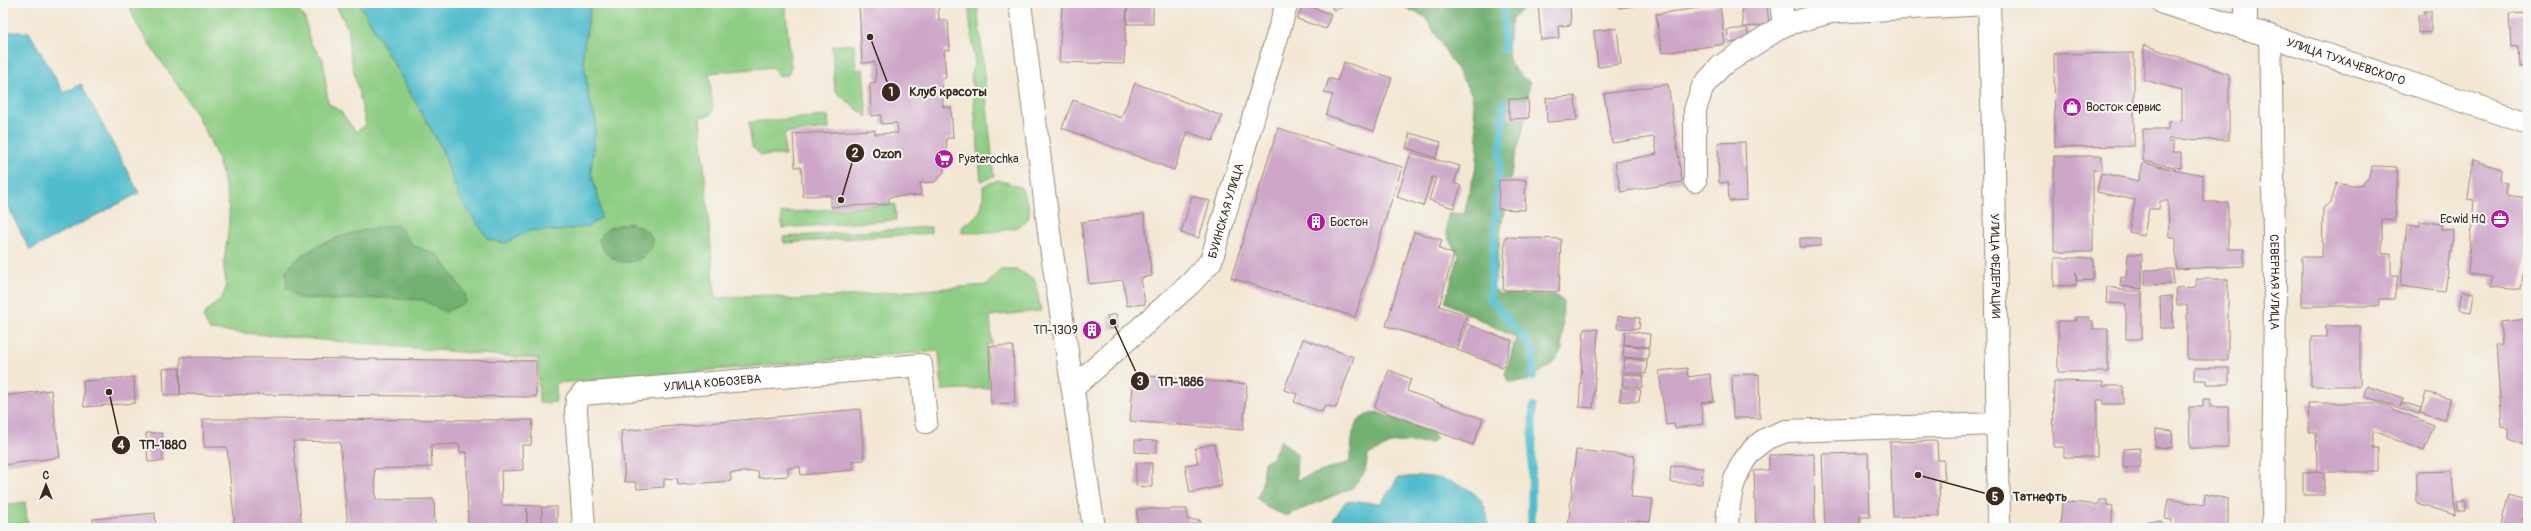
<svg xmlns="http://www.w3.org/2000/svg" width="2531" height="531" viewBox="0 0 2531 531" font-family="Pangolin,sans-serif">
<rect width="100%" height="100%" fill="#f6f6f2"/>
<filter id="ink" filterUnits="userSpaceOnUse"><feTurbulence type="fractalNoise" baseFrequency=".025" numOctaves="2"/><feDisplacementMap in="SourceGraphic" scale="8" xChannelSelector="R" yChannelSelector="G"/><feConvolveMatrix kernelMatrix="1 2 1 2 8 2 1 2 1" color-interpolation-filters="sRGB"/></filter>
<filter id="wash" filterUnits="userSpaceOnUse"><feTurbulence type="fractalNoise" baseFrequency=".012" numOctaves="4" result="noise"/><feDisplacementMap in="SourceGraphic" scale="16" xChannelSelector="R" yChannelSelector="G"/><feGaussianBlur stdDeviation="0.9" result="paint"/><feColorMatrix in="noise" values="0 0 0 0 0 0 0 0 0 0 0 0 0 0 0 0 0 1.4 0 .05"/><feComposite in="paint" operator="in"/></filter>
<g filter="url(#wash)">
<rect width="100%" height="100%" fill="#f3e7d3"/>
<path fill="#8ecd84" stroke="#647c51" d="M130,3H293L305,18L310,42L323,59L328,103L341,112L356,132L366,125L349,49V31L335,3H359L441,147L460,199L505,243L532,230L560,231L600,205L591,172L596,122L588,94L583,54L591,3H785L791,67L788,75L778,76L773,67L709,73L713,110L710,115L700,117L715,298L766,295L794,300L987,285L999,270H1018L1035,280L1041,311L990,316L992,344H987L989,388L942,390L939,351L556,383V402L539,403L538,359L210,330L203,317C209,307 218,303 223,295C230,285 223,275 224,265C225,247 230,230 229,211C223,150 196,112 163,64C153,49 130,20 130,3Z
M968,3H977L994,177L981,181L971,72L975,65Z
M854,44L856,70L863,69L867,117L835,91L832,46Z
M828,116L829,129L784,133L785,155H761L752,147L749,122Z
M998,180L1021,187C1024,196 1030,204 1029,214C1028,234 978,232 962,233V226C981,217 984,207 983,186Z
M895,204L896,220L782,228L781,213Z
M931,227V233L784,243L783,237Z
M25,502L28,528H3V505Z"/>
<path fill="#72b072" stroke="#566d48" d="M1396,3H1530L1512,18C1508,48 1500,64 1530,82L1523,130L1514,160L1502,221L1494,288L1499,294L1555,295L1563,301L1562,350L1552,364L1527,381L1508,382L1505,374L1516,338L1445,302L1459,256C1448,239 1443,233 1449,213L1464,214L1477,163L1478,141L1472,95L1425,17Z
M628,223C690,238 617,292 599,240C603,227 616,226 628,223Z
M397,225L414,246L438,255L465,293L466,302L445,312L423,300L386,298L332,300L298,298L287,288L286,270C314,239 358,230 397,225Z
M1377,412L1433,433L1437,438L1432,443L1395,442L1368,455L1365,472L1352,488L1286,516L1266,507L1257,498C1264,486 1262,475 1264,462L1272,458L1281,440L1297,454L1296,480L1350,462C1354,437 1347,418 1377,412Z"/>
<path fill="#51bdcc" stroke="#467475" d="M359,3H591L583,54L588,94L596,122L591,172L600,205L601,218L589,226L560,231L532,230L505,243L489,240L460,199L441,147Z
M3,32H29L64,93L81,84L139,193L30,250L3,198Z
M1420,476C1441,477 1475,485 1485,507C1487,513 1488,521 1489,528H1328L1346,501L1381,503L1398,478Z"/>
<g fill="none" stroke-linecap="round" stroke-linejoin="round">
<path stroke="#51bdcc" stroke-width="8" d="M1504,3V50
M1504,101L1490,298L1533,350V377
M1531,528L1533,407"/>
</g>
<g id="blocks">
<path fill="#cea6c8" d="M859,3H938L939,20H948L950,50H944L946,78H942L943,107H951L953,138H946L947,154L943,155L944,172L935,182L920,183L921,195L889,197V204L831,207V195L803,196L801,167H795L793,134L875,130V134L898,133L897,123L881,124V115L871,116L870,83L876,82L875,62L862,63Z
M1062,3L1127,4L1124,64L1059,62Z
M1331,3H1351V5L1333,10Z
M1538,3H1570L1571,25L1558,26L1559,38L1541,40Z
M1618,3H1641V5L1619,8Z
M1741,3H1767L1769,25L1743,27Z
M1127,4H1153V24H1127Z
M1303,4L1331,14L1326,29L1297,19Z
M1720,5L1725,44L1662,53L1656,14Z
M2424,11H2431V32L2418,33V15H2424Z
M2528,13V67H2520L2519,46L2511,47L2509,14Z
M1617,28L1621,64L1598,67L1594,31Z
M1747,28L1749,40L1729,43L1727,30Z
M2144,45L2229,74V140L2168,139V142H2173V152H2181V168L2143,161V129H2168V122L2182,121V90L2144,80Z
M2134,53V146L2055,147L2054,54Z
M1344,62L1392,78L1374,131L1326,115L1333,95L1324,93L1329,78L1337,81Z
M1135,83L1222,116L1213,141L1188,132L1174,170L1062,128L1073,100L1121,118Z
M1668,84L1682,182L1621,192L1615,162L1657,154L1654,137L1612,143L1604,94Z
M1575,96L1577,120L1547,122L1546,98Z
M1509,99H1528L1529,118L1509,119Z
M1278,128L1402,167L1355,317L1231,278Z
M1410,133L1441,142L1436,158L1406,148Z
M1745,142L1747,200L1729,201L1728,182L1719,183L1718,143Z
M1411,153L1460,166L1454,183L1461,186L1454,208L1429,200L1436,178L1432,177L1423,206L1397,197Z
M2054,156H2102V170H2093V252H2054Z
M2473,160L2501,169L2500,182L2507,183L2506,195L2528,198V238L2521,289L2491,286L2492,277L2468,274L2474,200L2468,199Z
M2143,163L2203,175V202H2228V249H2244V266L2176,269V237H2169L2168,201H2160L2159,209H2149L2144,235L2129,232L2135,200L2097,192L2101,173L2139,181Z
M2372,166L2398,167L2395,220L2382,219V254H2391V276H2398L2394,299H2379V306H2302V257H2322L2323,208L2331,202L2337,183L2351,186L2363,184L2369,177Z
M1499,180H1526L1525,210L1498,209Z
M1192,196L1210,201L1199,238L1181,233Z
M1144,214L1152,276L1141,278L1145,304L1127,306L1123,280L1089,284L1081,222Z
M2420,221L2441,224V229L2454,230L2445,292L2400,286L2407,225L2420,226Z
M1414,232L1442,240L1439,249L1454,254L1439,306L1467,315L1456,348L1386,326Z
M1505,237L1561,239L1559,292L1503,290Z
M1800,238H1821V246L1800,247Z
M2128,254H2142V289L2120,286L2121,277L2126,278Z
M2054,258H2093V280L2077,281L2076,272V285L2054,286Z
M2173,269V284L2145,285V270Z
M2196,279H2228V360H2187V305H2177L2176,288L2196,287Z
M2107,286L2126,291H2142V339H2126V304L2106,303Z
M2462,291L2474,293L2471,312L2459,310Z
M2172,296L2173,328H2161L2160,297Z
M1116,314L1118,328L1109,329L1107,316Z
M1618,316L1640,318L1639,329L1617,328Z
M2075,317H2089V321L2093,322V329H2108V372H2058V321H2075Z
M2528,319V446L2508,439V428L2502,427L2496,345H2502L2500,322Z
M1096,323L1098,336L1089,337L1087,324Z
M1467,324L1512,341L1503,367L1457,350Z
M2326,326H2360V386H2311V337H2326Z
M1584,329H1598L1593,408L1579,407Z
M1625,331L1650,334L1649,347L1624,344Z
M1303,339L1354,357L1336,408L1325,405L1322,412L1294,402L1297,394L1284,390Z
M1624,345L1649,348L1648,359L1623,357Z
M989,346H1013L1015,403L991,404Z
M181,357L536,361V397L180,394Z
M1625,358L1647,361L1646,374L1623,372Z
M179,368L180,395H164L163,369Z
M1687,368L1688,377L1710,374L1714,401L1701,403L1703,424L1675,428L1674,424L1666,425L1659,371Z
M2194,368H2229V384H2206V380H2194Z
M1389,370L1411,379L1407,391L1483,419L1473,445L1374,408Z
M1623,374L1643,376L1642,388L1622,386Z
M1759,374L1760,418H1733L1732,375Z
M1134,375L1247,384L1243,430L1130,421Z
M134,377L135,403L84,407L83,381Z
M2054,381L2103,382V386H2123V404H2103V400H2097V457H2064V447H2053Z
M2367,386L2403,398L2400,406L2402,402L2421,408L2419,414L2363,396Z
M1621,388L1641,390L1639,402L1620,401Z
M51,390L60,457L3,465V396Z
M2426,392L2451,399L2444,420L2420,412Z
M2203,399H2210V407H2228V448H2190L2189,407H2203Z
M2308,403H2378L2434,425L2424,451L2373,431V448H2378V472H2324V495H2303V473L2322,472H2317L2316,432H2309Z
M860,409L864,460L852,461L853,470L801,475L800,467L788,468V476L759,478L758,471L730,473L731,481L678,485L677,478L664,479V487L637,489L636,482H625L621,431Z
M203,419L533,420L531,445H522L523,470L501,471L502,505L541,506L542,528H527V508L526,528H468L467,452H459V444L431,445L432,467L374,469L376,500L434,499L435,526L348,528L340,442L293,441L302,528H235L227,447H204Z
M2156,429L2173,431L2172,448L2155,447Z
M146,433H162L163,461L148,462Z
M1135,440L1157,441L1156,453L1135,452Z
M1937,441L1938,460H1944V470L1945,480H1939L1940,516L1893,517L1890,442Z
M1214,444L1222,486L1190,493L1185,465L1198,463L1195,448Z
M2140,448V468H2123V449Z
M1576,450L1635,456L1631,497L1653,499L1650,522L1627,520L1626,528H1568Z
M1868,453L1870,517H1860V528H1825L1822,454Z
M1814,454L1815,528H1756L1754,471L1769,470V455Z
M1136,463H1152V487L1136,486Z
M1671,466L1703,468L1702,484L1670,482Z
M2452,471L2455,515L2417,503V472Z
M2205,494L2228,499V528H2171L2172,520L2165,519L2168,499L2204,505Z
M2509,494L2528,499L2520,528L2501,524Z
M2099,500H2107V505L2113,506L2111,528H2060L2062,501L2098,505Z
M2465,501V511H2457V502Z
M542,507H557V528H542Z
M1137,509H1187V520H1200V528H1137Z
M155,513L156,528H94L93,519Z
M2147,521H2161V528H2147Z
M1648,525L1703,527V528H1648Z"/>
</g>
</g>
<g filter="url(#ink)">
<use href="#blocks" fill-opacity="0" stroke="#978878" stroke-width="1"/>
<g fill="none" stroke-linecap="round" stroke-linejoin="round">
<g stroke="#978878" stroke-width="24">
<g id="minor">
<path d="M1020,3L1051,247L1094,528"/>
<path d="M1781,3L1784,25"/>
<path d="M2246,3V29"/>
<path id="s1" d="M2270,36L2275,282L2273,528"/>
<path d="M1695,181V110L1703,86L1721,66L1784,25L1831,12L1989,4"/>
<path id="s2" d="M1073,388L1191,283L1211,261L1287,3"/>
<path id="s3" d="M584,528L576,410L577,400L582,394L921,365L926,422"/>
<path d="M1727,528C1728,497 1735,460 1763,441C1769,437 1779,434 1786,431L1998,424"/>
</g>
</g>
<g stroke="#978878" stroke-width="24">
<g id="tertiary">
<path id="s4" d="M2163,3L2270,36L2528,123"/>
</g>
</g>
<g stroke="#978878" stroke-width="24">
<g id="secondary">
<path id="s5" d="M1989,3L1994,164L1999,528"/>
</g>
</g>
<use href="#minor" stroke="#fff" stroke-width="22"/>
<use href="#tertiary" stroke="#fff" stroke-width="22"/>
<use href="#secondary" stroke="#fff" stroke-width="22"/>
</g>
</g>
<defs>
<g id="shop-disc" transform="scale(1)"><circle r="9.5" fill="#b5179e" stroke="#f6f6f2"/><path d="M-5-2.5h2.3a2.7 3.5 0 0 1 5.4 0H5L5.5 6h-11ZM-1.5-2.5h3a1.5 2.3 0 0 0-3 0Z" fill="#fff"/></g>
<g id="supermarket-disc" transform="scale(1)"><circle r="9.5" fill="#b5179e" stroke="#f6f6f2"/><path d="M-6-5.5h2.5l.6 2H6L4.5 2H-2.5L-4.4-4H-6ZM-1.5 3.2a1.3 1.3 0 1 0 .1 0ZM3 3.2a1.3 1.3 0 1 0 .1 0Z" fill="#fff"/></g>
<g id="office-disc" transform="scale(1)"><circle r="9.5" fill="#b5179e" stroke="#f6f6f2"/><path d="M-6-3h4V-5.5h4V-3h4V5H-6ZM-1-4.5V-3h2v-1.5ZM-6 0V1H6V0Z" fill="#fff"/></g>
<g id="building-disc" transform="scale(1)"><circle r="9.5" fill="#b5179e" stroke="#f6f6f2"/><path d="M-4-6H4V6H1V3H-1V6H-4ZM-2.5-4.3h1.7v1.8h-1.7ZM.8-4.3h1.7v1.8H.8ZM-2.5-1h1.7V.8h-1.7ZM.8-1h1.7V.8H.8Z" fill="#fff"/></g>
</defs>
<g fill-rule="evenodd">
<use href="#shop-disc" x="2072" y="107"/>
<use href="#supermarket-disc" x="944" y="159"/>
<use href="#office-disc" x="2500" y="219"/>
<use href="#building-disc" x="1316" y="222"/>
<use href="#building-disc" x="1092" y="330"/>
</g>
<g text-anchor="middle" dominant-baseline="central" stroke-width="4" stroke-linejoin="round" paint-order="stroke">
<g font-size="12" fill="#3b2a1e" stroke="#f6f6f2">
<text stroke="none"><textPath href="#s4" startOffset="192">УЛИЦА ТУХАЧЕВСКОГО</textPath></text>
<text stroke="none"><textPath href="#s2" startOffset="240">БУИНСКАЯ УЛИЦА</textPath></text>
<text stroke="none"><textPath href="#s5" startOffset="263">УЛИЦА ФЕДЕРАЦИИ</textPath></text>
<text stroke="none"><textPath href="#s1" startOffset="246">СЕВЕРНАЯ УЛИЦА</textPath></text>
<text stroke="none"><textPath href="#s3" startOffset="267">УЛИЦА КОБОЗЕВА</textPath></text>
</g>
<g font-size="12" fill="#3b2a1e" stroke="#f6f6f2" text-anchor="start">
<text x="2086" y="107">Восток сервис</text>
<text x="958" y="159">Pyaterochka</text>
<text x="2486" y="219" text-anchor="end">Ecwid HQ</text>
<text x="1330" y="222">Бостон</text>
<text x="1078" y="330" text-anchor="end">ТП-1309</text>
</g>
</g>
<path fill="none" stroke="#3b2a1e" stroke-width="1.5" d="M870 37L891 92M841 200L855 153M1113 322L1140 381M109 392L121 445M1918 475L1995 496"/>
<g fill="#3b2a1e" stroke="#f6f6f2" stroke-width="1.5">
<circle cx="870" cy="37" r="4"/>
<circle cx="841" cy="200" r="4"/>
<circle cx="1113" cy="322" r="4"/>
<circle cx="109" cy="392" r="4"/>
<circle cx="1918" cy="475" r="4"/>
<circle cx="891" cy="92" r="10"/>
<circle cx="855" cy="153" r="10"/>
<circle cx="1140" cy="381" r="10"/>
<circle cx="121" cy="445" r="10"/>
<circle cx="1995" cy="496" r="10"/>
</g>
<g font-size="12" text-anchor="middle" font-weight="bold" fill="#fff">
<text x="891" y="96">1</text>
<text x="855" y="157">2</text>
<text x="1140" y="385">3</text>
<text x="121" y="449">4</text>
<text x="1995" y="501">5</text>
</g>
<g font-size="13" text-anchor="middle" font-weight="bold" fill="#3b2a1e" stroke="#f6f6f2" stroke-width="4" stroke-linejoin="round" paint-order="stroke">
<text x="948" y="96">Клуб красоты</text>
<text x="887" y="158">Ozon</text>
<text x="1181" y="386">ТП-1886</text>
<text x="163" y="449">ТП-1880</text>
<text x="2040" y="501">Татнефть</text>
</g>
<rect width="2531" height="531" fill="none" stroke="#f6f6f2" stroke-width="16"/>
<g transform="translate(46 485)" stroke="#f6f6f2" stroke-width="3" paint-order="stroke">
<path d="M0-3L7 15L0 10L-7 15Z" fill="#3b2a1e"/>
<text y="-6" font-size="11" font-weight="bold" text-anchor="middle" fill="#3b2a1e">С</text>
</g>
</svg>
